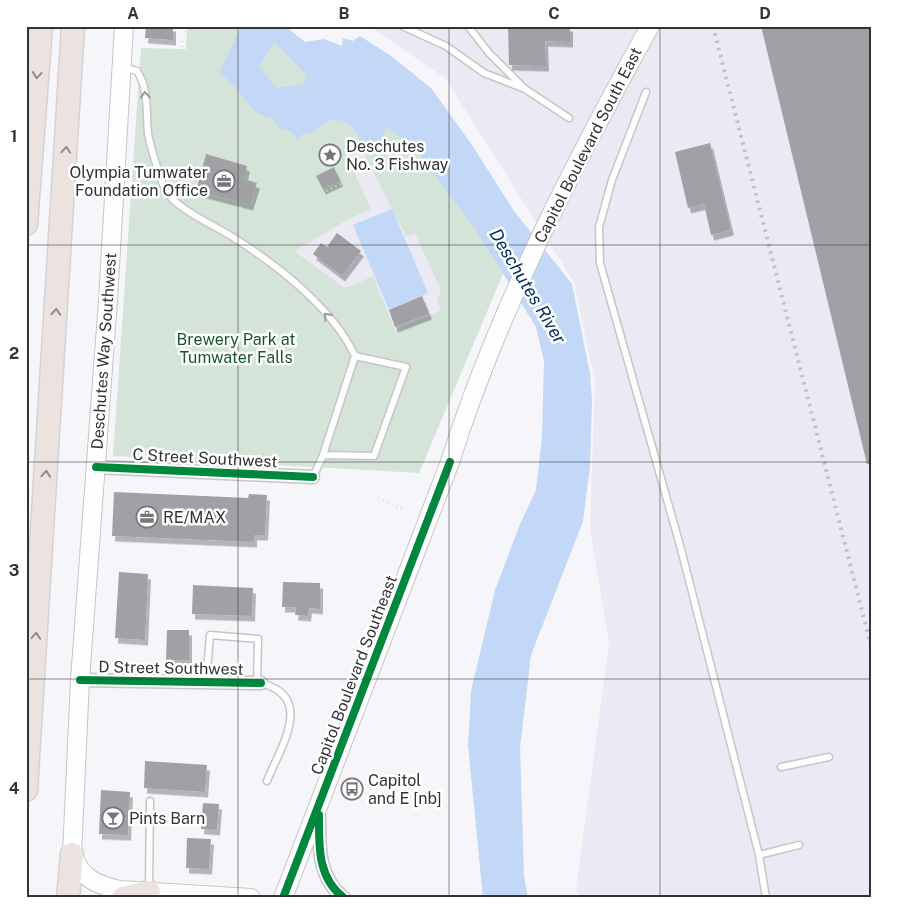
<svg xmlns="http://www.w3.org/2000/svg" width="898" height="924" viewBox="0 0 898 924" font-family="'Public Sans',sans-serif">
<defs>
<filter id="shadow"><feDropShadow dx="3" dy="5.5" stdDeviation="0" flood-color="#0004"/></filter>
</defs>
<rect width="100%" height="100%" fill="#f6f5f9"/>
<path fill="#ebe9f3" d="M369,26H872V898H581L576,890L609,643L590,529L595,382L574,282L445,78Z
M360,142L406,237L415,234L441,290V310L394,330L373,276L345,288L295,250L347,220L371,209L344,148Z"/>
<path fill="#d5e4d9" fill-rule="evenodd" d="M187,26H279L396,103L511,255L419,473L113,456L141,48L186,49ZM359,143L406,237L415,234L441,290L437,300L441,310L395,330L373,276L345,288L295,251L347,220L371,209L344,149Z"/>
<path fill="#c2d8f6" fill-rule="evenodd" d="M241,26H285L305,42L324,39L342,46L343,38L353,41L360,36L391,56L431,88L472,145L514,211L572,284L590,374L592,401L590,466L583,521L531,655L520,748L524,876L528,898H483L468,745L471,691L495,590L520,524L536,490L542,437L544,361L536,327L476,230L415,149L389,128L385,129L381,144L365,149C357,133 351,118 330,120L312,133L303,134L297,139L291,131L281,129L272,118L258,114L220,71ZM274,42L307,76L304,84L277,88L259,67Z
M392,209L428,293L389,310L353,225Z"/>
<path fill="#a1a0a4" filter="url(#shadow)" d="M146,26H173V40L145,38Z
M508,26H570V42L545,41L546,66L509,65Z
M761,26H872V464H867Z
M710,143L731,230L711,235L704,204L688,208L675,152Z
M206,154L247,166L244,179L257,183L250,205L196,191Z
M334,167L340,181L323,189L316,176Z
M337,233L361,251L342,276L313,254L321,243L327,247Z
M422,296L429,314L395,327L389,310Z
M114,492L248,498L249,494L267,495L265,535H254V542L112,536Z
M119,572L148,574L145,640L115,638Z
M283,582L320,583V609L309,608L308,616L295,615L296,607H282Z
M193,585L253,588L252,616L192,614Z
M167,630H189V660H166Z
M145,761L207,765L205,792L144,788Z
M101,790L130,792L128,835L99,834Z
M203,803L219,804L217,830L201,829Z
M187,838L211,839L209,869L186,868Z"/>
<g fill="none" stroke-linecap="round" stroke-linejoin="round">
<g stroke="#c6c5c8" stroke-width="9">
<path id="lane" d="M402,26L446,46L484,73L525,89
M468,26L489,53L525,89L569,118
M123,67L137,71C149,89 146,113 148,134C150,145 161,182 166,191C175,208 215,226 231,236C276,264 332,307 355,356L323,455L313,477
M646,92L612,180L599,227L600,263L681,549L759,855L766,898
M323,455L374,456L406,367L355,356
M206,682L210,635L258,639L257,683
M261,683C315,697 281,746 267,781
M781,767L829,757
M759,855L799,845
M149,888L150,801"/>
</g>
<g stroke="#c6c5c8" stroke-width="15">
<path id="street" d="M96,467L313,477
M80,680L261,683
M319,813C319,844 317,877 344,898"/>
</g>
<g stroke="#c6c5c8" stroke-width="20">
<path id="secondary" d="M124,26L108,300L80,680L72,854C81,878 96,885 120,890L251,898
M283,898L450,462C498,310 573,166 650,26"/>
</g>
<g stroke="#d3d2d4" stroke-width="25">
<path id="highway" d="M26,224L41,26
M26,790L73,26
M68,898L72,854
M123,898L149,892"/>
</g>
<path stroke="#dcdcdd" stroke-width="2.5" stroke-dasharray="1 4" stroke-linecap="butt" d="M225,26L234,33
M196,59L213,76L223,91L305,172L291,238
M213,76L237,26
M195,111L202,150L225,158
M197,117C217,124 239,132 245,154
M162,145L186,26
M200,145C215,139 229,140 241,153
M168,161L202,150
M167,163L195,111L194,72L203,26
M257,183C286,194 271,221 293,226
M192,200L206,152
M299,203L355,178
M237,222L241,205
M276,244L316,231L367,205L343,154L305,172
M378,498L404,510"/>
<use href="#lane" stroke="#fefefe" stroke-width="6"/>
<use href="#street" stroke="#fefefe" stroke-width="12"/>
<use href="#secondary" stroke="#fefefe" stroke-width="18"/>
<use href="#highway" stroke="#ece3e0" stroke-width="22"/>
<path stroke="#c2c1c3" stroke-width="4" stroke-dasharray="2.5 5" stroke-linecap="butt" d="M713,26L872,650"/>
<g stroke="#fff" stroke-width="11">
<path id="cycleway" d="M96,467L313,477
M80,680L261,683
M319,815C319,845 317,878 344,898
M283,898L450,462"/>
</g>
<use href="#cycleway" stroke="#00873e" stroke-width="8"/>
</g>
<defs><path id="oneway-chevron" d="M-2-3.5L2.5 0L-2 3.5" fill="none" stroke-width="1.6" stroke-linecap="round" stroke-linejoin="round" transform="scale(1.25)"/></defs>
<g stroke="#908a8a">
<use href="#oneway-chevron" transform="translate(37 75) rotate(95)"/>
<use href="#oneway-chevron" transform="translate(66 150) rotate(-86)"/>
<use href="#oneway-chevron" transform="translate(56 312) rotate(-86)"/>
<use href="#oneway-chevron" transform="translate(46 474) rotate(-86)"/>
<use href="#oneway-chevron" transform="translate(36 636) rotate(-86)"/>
</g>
<g stroke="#98989a">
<use href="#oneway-chevron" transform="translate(145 95) rotate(-94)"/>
<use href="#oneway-chevron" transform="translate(327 316) rotate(-132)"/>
</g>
<path fill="none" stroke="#333235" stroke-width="1" stroke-opacity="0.55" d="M238,26V898M449,26V898M660,26V898M26,245H872M26,462H872M26,679H872"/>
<defs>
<g id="sight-ring" transform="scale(1.125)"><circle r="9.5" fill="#fff" stroke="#77767a" stroke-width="1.5"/><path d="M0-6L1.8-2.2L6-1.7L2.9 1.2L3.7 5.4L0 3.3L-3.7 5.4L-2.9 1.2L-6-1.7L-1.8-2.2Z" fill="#77767a"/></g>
<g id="office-ring" transform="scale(1.125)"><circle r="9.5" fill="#fff" stroke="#77767a" stroke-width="1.5"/><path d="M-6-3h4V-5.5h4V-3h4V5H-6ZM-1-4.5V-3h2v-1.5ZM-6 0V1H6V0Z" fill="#77767a"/></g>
<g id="bus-ring" transform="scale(1.125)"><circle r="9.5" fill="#fff" stroke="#77767a" stroke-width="1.5"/><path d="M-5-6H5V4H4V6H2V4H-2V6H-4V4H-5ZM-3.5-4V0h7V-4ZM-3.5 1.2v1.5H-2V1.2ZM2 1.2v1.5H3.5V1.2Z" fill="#77767a"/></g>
<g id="bar-ring" transform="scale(1.125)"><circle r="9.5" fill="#fff" stroke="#77767a" stroke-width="1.5"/><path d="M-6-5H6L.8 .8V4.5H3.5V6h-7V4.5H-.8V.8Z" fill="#77767a"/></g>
</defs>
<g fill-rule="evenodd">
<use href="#sight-ring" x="330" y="155"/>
<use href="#office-ring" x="224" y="181"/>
<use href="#office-ring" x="147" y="517"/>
<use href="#bus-ring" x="352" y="789"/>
<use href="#bar-ring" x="113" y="818"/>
</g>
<g text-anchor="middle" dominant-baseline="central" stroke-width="5" stroke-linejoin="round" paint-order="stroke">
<g font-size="16" fill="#333235" stroke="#fff">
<text transform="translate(588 145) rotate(-63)">Capitol Boulevard South East</text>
<text transform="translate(104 351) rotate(-86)">Deschutes Way Southwest</text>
<text transform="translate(205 458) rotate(3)">C Street Southwest</text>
<text transform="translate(171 668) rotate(1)">D Street Southwest</text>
<text transform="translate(354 675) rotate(-69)">Capitol Boulevard Southeast</text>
</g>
<g font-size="16" fill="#333235" stroke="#fff" text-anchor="start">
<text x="346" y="146">Deschutes<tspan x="346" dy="18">No. 3 Fishway</tspan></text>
<text x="208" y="172" text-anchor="end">Olympia Tumwater<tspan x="208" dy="18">Foundation Office</tspan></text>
<text x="163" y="517">RE/MAX</text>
<text x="368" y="780">Capitol<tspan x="368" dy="18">and E [nb]</tspan></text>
<text x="129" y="818">Pints Barn</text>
</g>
<g font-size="16" fill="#17562a" stroke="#fff">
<text x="236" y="339">Brewery Park at<tspan x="236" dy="18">Tumwater Falls</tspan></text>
</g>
<g font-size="18" font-style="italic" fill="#043161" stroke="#fff">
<text transform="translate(528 286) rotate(59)">Deschutes River</text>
</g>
</g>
<rect width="898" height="924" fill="none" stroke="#ffffff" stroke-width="55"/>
<rect x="28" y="28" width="842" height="868" fill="none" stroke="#333235" stroke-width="2"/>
<g font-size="16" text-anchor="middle" font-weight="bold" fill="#333235">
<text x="133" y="19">A</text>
<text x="344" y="19">B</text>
<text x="554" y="19">C</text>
<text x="765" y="19">D</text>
<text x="14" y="142">1</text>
<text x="14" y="359">2</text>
<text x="14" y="576">3</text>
<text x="14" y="794">4</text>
</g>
</svg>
